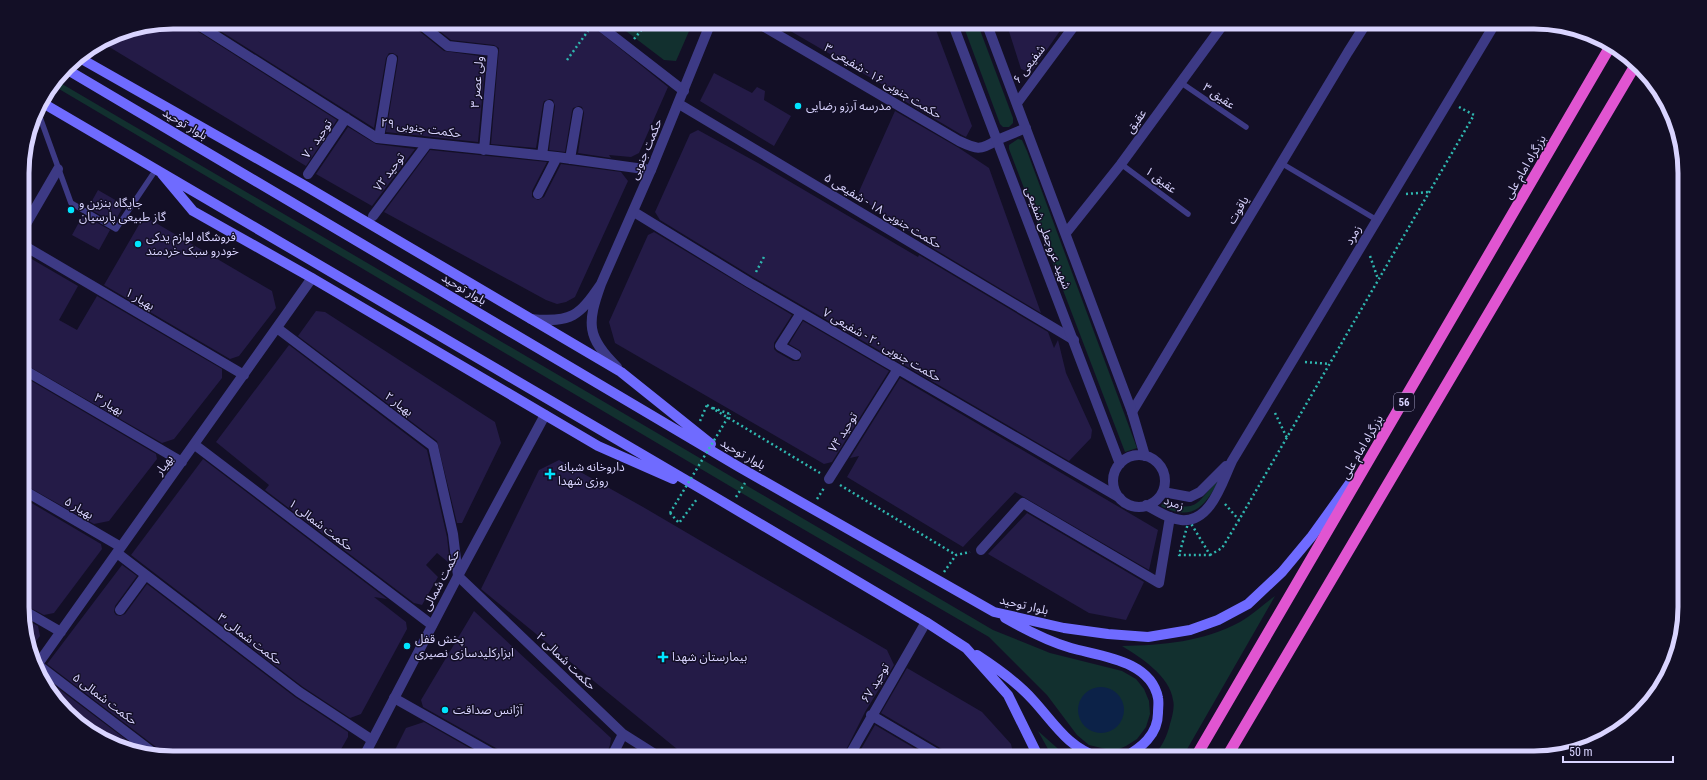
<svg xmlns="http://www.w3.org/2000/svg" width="1707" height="780" viewBox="0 0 1707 780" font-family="'Roboto Condensed','Noto Sans Arabic',sans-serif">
<rect width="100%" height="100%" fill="#130f26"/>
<path fill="#12302f" d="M614,22H693L676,61L664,60Z
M962,22H977L1013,118V123L1009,127H1003L1000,124Z
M57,81L993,630L1050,653L1122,671L1136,679L1144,689L1149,701L1150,714L1146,727L1137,739L1126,746L1114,751L1089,745L1077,735L1047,695L989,637L772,511L54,86Z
M1018,139L1022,140L1027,151L1137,448L1125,452L1009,149V145Z
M1219,480C1205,507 1192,522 1161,506L1164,501C1199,515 1197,500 1219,480Z
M1275,596L1182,758H1151C1161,749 1167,737 1170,724C1172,717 1175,707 1173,700C1170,676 1140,657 1122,646C1163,645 1203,642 1240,622C1252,615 1264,604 1275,596Z
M1038,731L1065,755L1068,758H1053Z"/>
<path fill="#0c2248" d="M1078 710a23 23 0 1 1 46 0a23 23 0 1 1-46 0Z"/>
<path fill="#241b47" d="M173,22H188L191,27L337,120L306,166L101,42L116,33Z
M206,22H412L414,27L444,51L486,57L478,142L386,132L398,60V56L393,53H389L386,58L374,128Z
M428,22H587L668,87L639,153L631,157L609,155L611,158L578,153L584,113L582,107L579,106L573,108L572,111L565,152L549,150L555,106L553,100L550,99L544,101L543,104L536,148L491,144L499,48L494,45L451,40Z
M775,22H933L972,126L966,137L962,135L901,99L902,96Z
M1006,22H1066L1033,70L1028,72L1021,69Z
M714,73L752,93L757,87L765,91L764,100L791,116L774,146L700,101Z
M895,111L959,148L989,168L1041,313L926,244L927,243L857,196Z
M348,127L376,144L415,149L372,206L316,174Z
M698,130L758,163L918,257L919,255L1048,332L1054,348L1058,340L1066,373L1092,430L1091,438L1069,461L753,277L660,220L655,212L690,134Z
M430,150L547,162L532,191V197L538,200L544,197L561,164L621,172L628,181L575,297L566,302L557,304L546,300L384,212Z
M98,190L124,205L114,223L88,208Z
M83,215L110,230L99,250L72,235Z
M144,216L272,291L276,308L239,356L230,359L104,285Z
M654,232L792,315L774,343V349L777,352L793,361H799L801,358V351L789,344L803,321L889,371L832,462L824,464L615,343L609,322L648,235Z
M23,254L78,286L59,320L77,330L97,296L222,369V378L174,439L162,443L23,363Z
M316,311L325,312L495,422L501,443L462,523H457L437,441L298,336Z
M289,345L427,450L447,537L449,555L448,562L437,553L426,565L438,577L422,605L414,603L265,490L269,485L216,442Z
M23,376L156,454L157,459L109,521L94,524L23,484Z
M900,378L1158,530L1149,570L1015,492L963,547L847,477L859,456L850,458Z
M203,459L387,599L374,597L406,622L407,629L361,714L350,718L303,687L131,555Z
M559,460L643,507L887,650L894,665L865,712L842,758H688L481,589L539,470Z
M23,498L101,544L102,549L54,613L44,615L23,604Z
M1027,513L1144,582L1126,620L1089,613L988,554Z
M122,565L137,576L115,606L114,612L116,615L120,616L125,614L147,584L295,697L348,732V737L336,758H173L162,756L160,750L47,664Z
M474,611L611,738L610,745L605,758H506L503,752L423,707L421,700Z
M23,618L38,626L40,636L29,650L23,627Z
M907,668L982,712L1011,744L1014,758H950L947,752L881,713Z
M39,674L141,751L115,746L81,727L53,699Z
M424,722L487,758H391L406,728Z
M875,725L931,758H856Z"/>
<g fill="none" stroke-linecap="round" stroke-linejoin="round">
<path stroke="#2fb8b0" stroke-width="2.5" stroke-dasharray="2 3" stroke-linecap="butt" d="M687,22L696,29
M634,39L648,22
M567,60L588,31
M1406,194L1429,192
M1370,256L1378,279
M756,272L765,255
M1305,362L1330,364
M707,405L820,473
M713,408L730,414
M1275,413L1287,438
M700,421L707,405
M840,485L956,555
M736,497L745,483
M817,499L824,488
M1225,504L1239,520
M670,513L679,523L697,499
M1189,520L1210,555H1179Z
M1210,555L1222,548L1239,520L1474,115L1459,107
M944,572L956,555L970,552"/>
<path stroke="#3d3a85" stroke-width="5.5" d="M1180,82L1246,127
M37,109L71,203L116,229L157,168
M1281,163L1377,220
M1121,164L1188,214"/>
<path stroke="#3d3a85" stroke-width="10" d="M194,22L377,138L557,157L651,170
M418,22L448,46L493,51L484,150
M595,22L684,91
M756,22L959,141C976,149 980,151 997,140
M1017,103L1077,22
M679,104L1074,340
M379,138L392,59
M542,155L549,105
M570,159L578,112
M308,174L346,118
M538,194L557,157
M634,212L750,283L1120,498
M373,216L427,144
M22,231L58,169
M1066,233L1121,164L1225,22
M23,245L244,375
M277,328L433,446L453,534L458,576L623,734L661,758
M796,355L780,346L801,313
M23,369L182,462
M1132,412L1348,52L1367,22
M195,445L432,625
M829,479L898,369
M23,490L121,547
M981,550L1023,503L1159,583L1170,517
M117,553L299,692L372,740
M23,610L61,632
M120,610L145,576
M38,665L156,755
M35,668L312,278
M394,698L500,758
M871,715L944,758
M611,758L623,734
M848,758L926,622"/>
<path stroke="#3d3a85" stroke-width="10" d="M952,22L1120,464
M986,22L1132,412L1145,456
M997,140L1026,128
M601,284L651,170L711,22
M531,319C572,323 579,316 601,284C587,323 586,337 617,367
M1113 481a26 26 0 1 1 52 0a26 26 0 1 1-52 0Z
M1163,492L1190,497L1200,492L1226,466
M1146,505C1157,511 1169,519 1181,520C1211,523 1222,482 1232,461L1496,22
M363,758L458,576L545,415"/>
<path stroke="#6f6bff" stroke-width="10" d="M78,57L302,184L621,372L711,444
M66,69L739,467L994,612L1064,628L1108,634L1148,637L1190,630L1218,620L1248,604L1282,572L1312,536L1350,483
M41,102L703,490L926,622L966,648L1008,695L1039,758
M162,174L193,211L312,278L598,446L673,479
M1005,618C1026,630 1047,641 1071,648C1099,656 1151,660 1158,698C1159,702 1158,708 1158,713C1158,735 1141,748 1123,758
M977,655C997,668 1017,682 1033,700C1055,724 1067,747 1100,758"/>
<path stroke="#e055d1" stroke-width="11" d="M1195,758L1611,45
M1226,758L1636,64"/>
<path stroke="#2fb8b0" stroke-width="2.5" stroke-dasharray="2 3" stroke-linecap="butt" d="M670,513L730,414"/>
</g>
<g fill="#00e5ff" stroke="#130f26" stroke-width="1.5">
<circle cx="798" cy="106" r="4"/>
<circle cx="71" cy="210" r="4"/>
<circle cx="138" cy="244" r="4"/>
<path d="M548 468h4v4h4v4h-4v4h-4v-4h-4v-4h4z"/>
<circle cx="407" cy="646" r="4"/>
<path d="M661 651h4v4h4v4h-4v4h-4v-4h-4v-4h4z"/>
<circle cx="445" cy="710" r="4"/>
</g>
<g text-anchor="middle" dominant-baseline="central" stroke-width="3" stroke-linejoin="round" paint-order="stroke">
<rect fill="#130f26" stroke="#9e99be" stroke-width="1" x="1394" y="393" width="20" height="18" rx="3"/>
<g font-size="11" font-weight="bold" fill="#d9d4ff">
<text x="1404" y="402">56</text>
</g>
<g font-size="12" fill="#d9d4ff" stroke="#130f26">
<text transform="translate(1029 64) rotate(-53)">شفیعی ۶</text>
<text transform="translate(883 81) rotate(31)">حکمت جنوبی ۱۶ - شفیعی ۳</text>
<text transform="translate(477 82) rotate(-85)">ولی عصر ۳</text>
<text transform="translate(1219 96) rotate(35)">عقیق ۳</text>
<text transform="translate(1136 121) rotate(-54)">عقیق</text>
<text transform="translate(185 124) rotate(31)">بلوار توحید</text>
<text transform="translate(421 128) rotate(8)">حکمت جنوبی ۲۹</text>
<text transform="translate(317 139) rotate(-56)">توحید ۷۰</text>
<text transform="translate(646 149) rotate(-67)">حکمت جنوبی</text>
<text transform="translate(1525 167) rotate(-60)">بزرگراه امام علی</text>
<text transform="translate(389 172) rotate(-54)">توحید ۷۲</text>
<text transform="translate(1161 180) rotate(37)">عقیق ۱</text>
<text transform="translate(1238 210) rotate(-59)">یاقوت</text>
<text transform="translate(883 211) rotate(31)">حکمت جنوبی ۱۸ - شفیعی ۵</text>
<text transform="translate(1353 235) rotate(-59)">زمرد</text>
<text transform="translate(1048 238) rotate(69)">شهید عروجعلی شفیعی</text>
<text transform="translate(464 289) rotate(31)">بلوار توحید</text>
<text transform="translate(140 299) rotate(30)">بهیار ۱</text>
<text transform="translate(882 345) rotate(30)">حکمت جنوبی ۲۰ - شفیعی ۷</text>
<text transform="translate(109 404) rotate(30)">بهیار ۳</text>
<text transform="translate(399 404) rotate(37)">بهیار ۲</text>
<text transform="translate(843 432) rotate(-58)">توحید ۷۴</text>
<text transform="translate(1362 447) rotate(-60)">بزرگراه امام علی</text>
<text transform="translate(743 454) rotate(30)">بلوار توحید</text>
<text transform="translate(164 465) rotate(-54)">بهیار</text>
<text transform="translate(1174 503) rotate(20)">زمرد</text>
<text transform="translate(79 508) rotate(30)">بهیار ۵</text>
<text transform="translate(321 525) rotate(37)">حکمت شمالی ۱</text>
<text transform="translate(441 580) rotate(-62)">حکمت شمالی</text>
<text transform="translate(1024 605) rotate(13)">بلوار توحید</text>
<text transform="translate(250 639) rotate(37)">حکمت شمالی ۳</text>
<text transform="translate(566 661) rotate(44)">حکمت شمالی ۲</text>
<text transform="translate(875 683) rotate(-59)">توحید ۶۷</text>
<text transform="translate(105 699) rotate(37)">حکمت شمالی ۵</text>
</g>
<g font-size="12" fill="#d9d4ff" stroke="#130f26" text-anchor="start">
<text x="806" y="106">مدرسه آرزو رضایی</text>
<text x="79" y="203">جایگاه بنزین و<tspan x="79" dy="14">گاز طبیعی پارسیان</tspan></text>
<text x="146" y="237">فروشگاه لوازم یدکی<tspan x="146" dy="14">خودرو سبک خردمند</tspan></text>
<text x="558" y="467">داروخانه شبانه<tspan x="558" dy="14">روزی شهدا</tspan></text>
<text x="415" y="639">پخش قفل<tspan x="415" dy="14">ابزارکلیدسازی نصیری</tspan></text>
<text x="672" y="657">بیمارستان شهدا</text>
<text x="453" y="710">آژانس صداقت</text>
</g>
</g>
<path d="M0 0H1707V780H0ZM173 29H1534A144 144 0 0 1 1678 173V607A144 144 0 0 1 1534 751H173A144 144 0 0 1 29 607V173A144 144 0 0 1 173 29Z" fill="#130f26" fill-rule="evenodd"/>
<path fill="none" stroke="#d9d4ff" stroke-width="5" d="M173 29H1534A144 144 0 0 1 1678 173V607A144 144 0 0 1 1534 751H173A144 144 0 0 1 29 607V173A144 144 0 0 1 173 29Z"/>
<path d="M1563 756v6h110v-6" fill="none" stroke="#d9d4ff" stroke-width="2"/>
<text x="1569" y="756" font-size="12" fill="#d9d4ff" stroke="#130f26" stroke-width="3" paint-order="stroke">50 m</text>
</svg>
